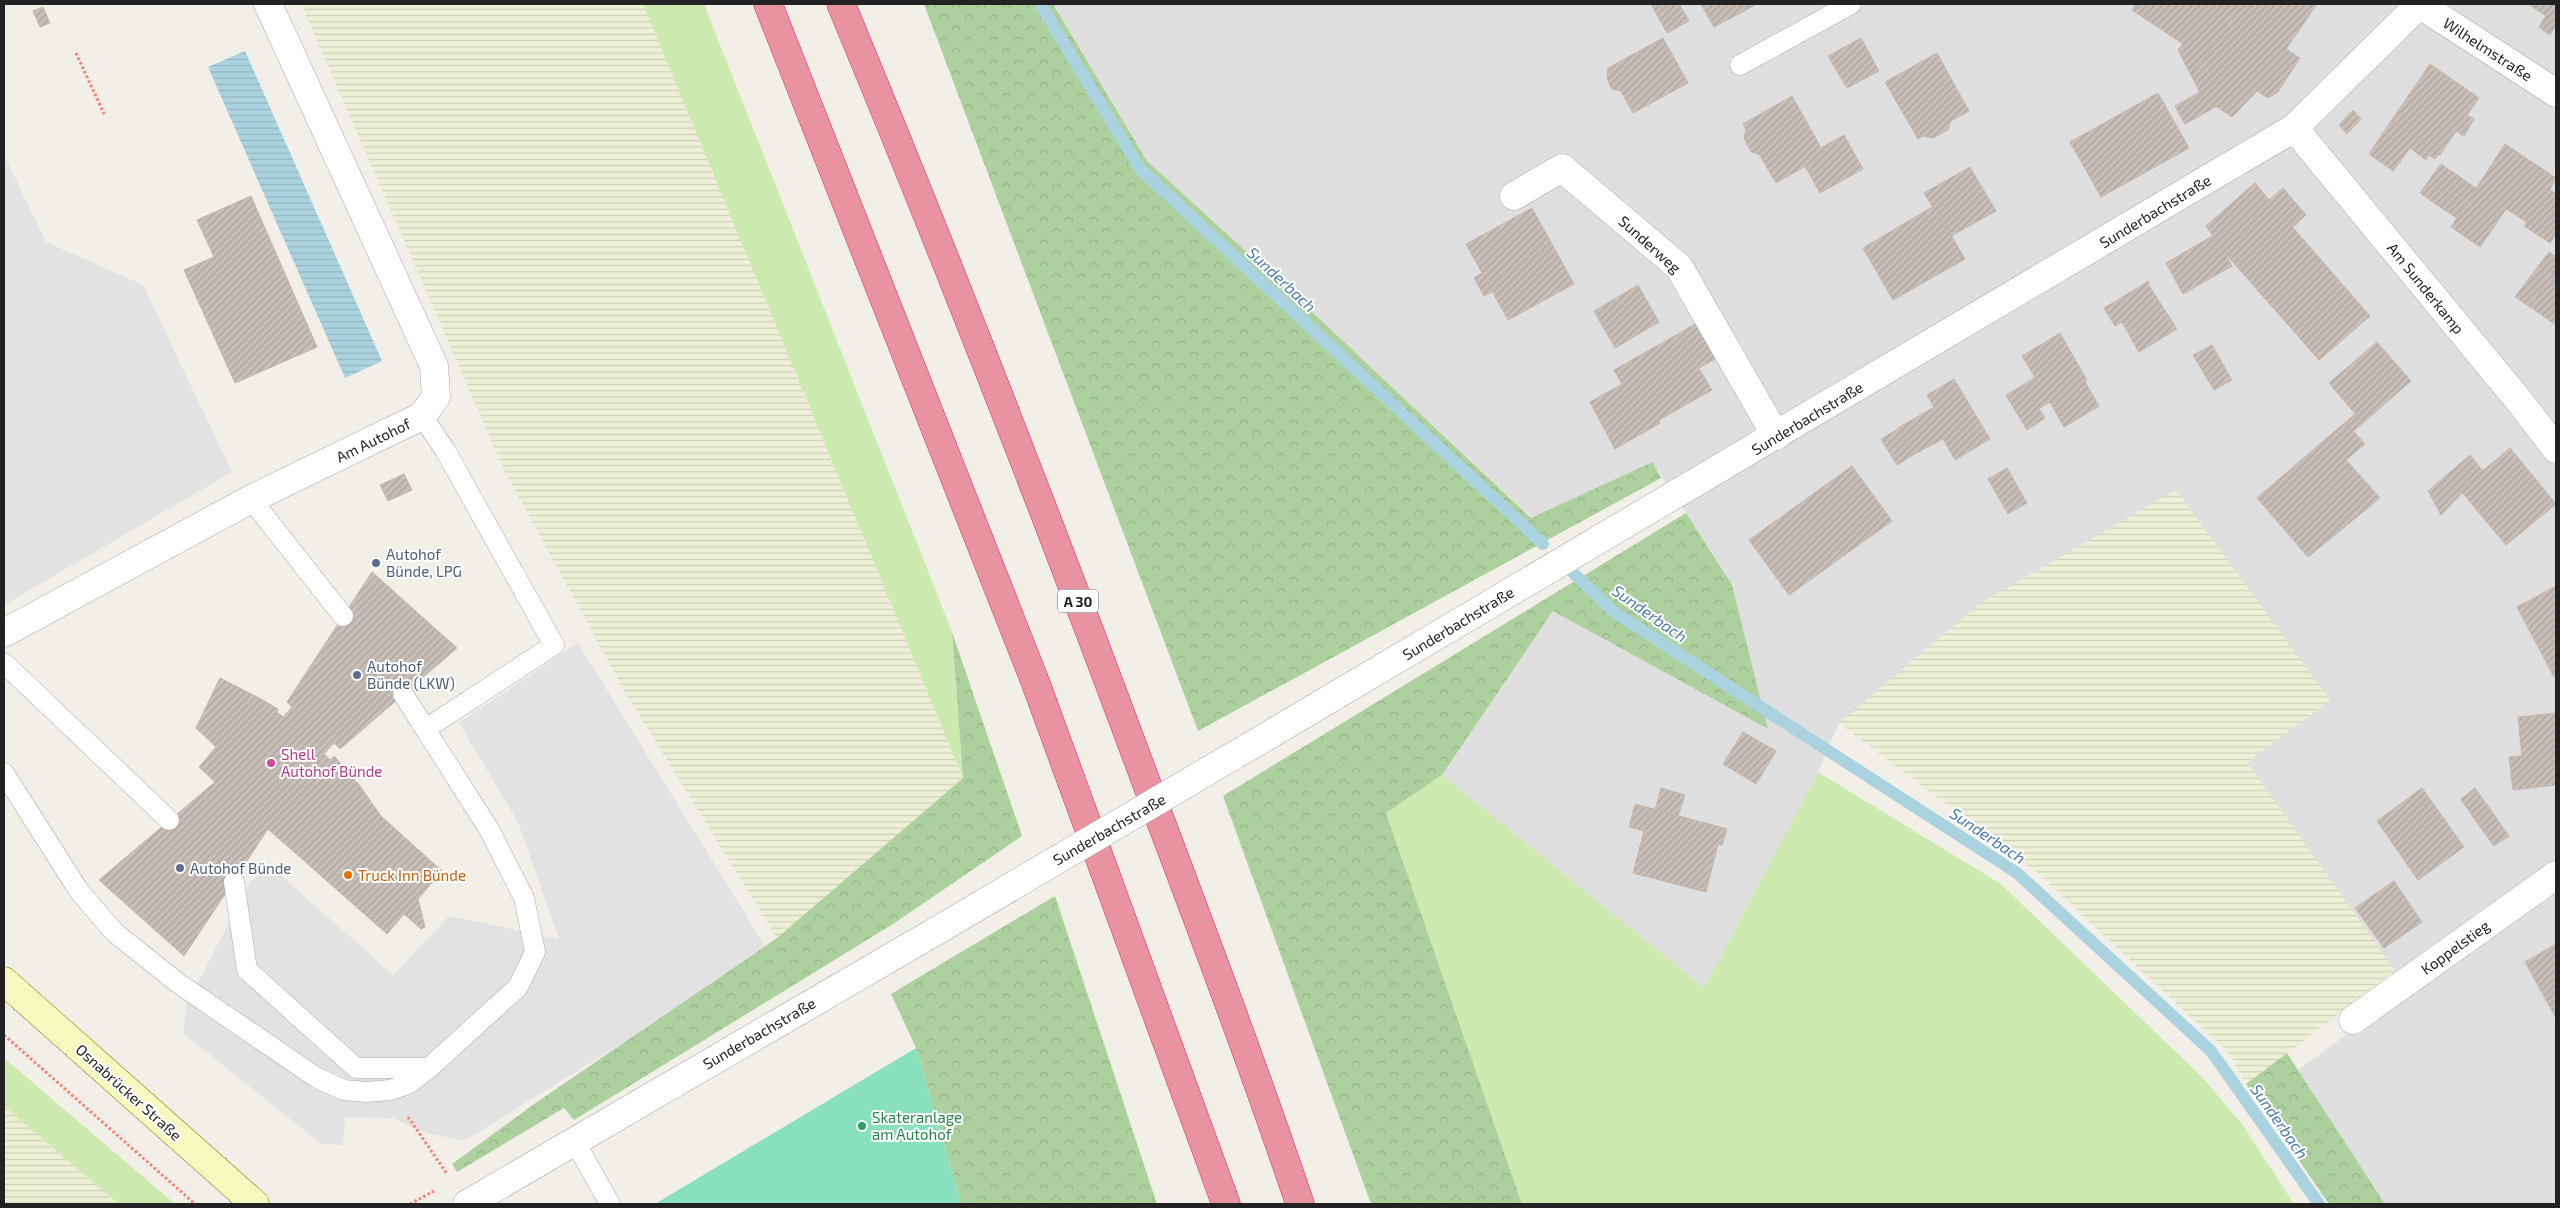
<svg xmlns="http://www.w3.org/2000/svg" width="2560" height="1208" viewBox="0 0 2560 1208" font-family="'Exo 2',sans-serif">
<defs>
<pattern id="farmland-rules" width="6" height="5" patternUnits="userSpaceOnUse" patternTransform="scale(1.25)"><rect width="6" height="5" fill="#eef0d5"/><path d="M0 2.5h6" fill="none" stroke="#ccceb7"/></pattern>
<pattern id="forest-crowns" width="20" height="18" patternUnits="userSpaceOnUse" patternTransform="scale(1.25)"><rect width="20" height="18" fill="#add19e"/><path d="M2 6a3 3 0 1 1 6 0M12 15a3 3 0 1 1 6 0" fill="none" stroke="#95b388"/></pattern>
<pattern id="water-rules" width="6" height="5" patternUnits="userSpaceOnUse" patternTransform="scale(1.25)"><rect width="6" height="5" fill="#aad3df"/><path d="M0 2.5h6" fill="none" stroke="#92b5bf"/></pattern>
<pattern id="building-hatch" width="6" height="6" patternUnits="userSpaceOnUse" patternTransform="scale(1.25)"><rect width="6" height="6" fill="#c7bfb8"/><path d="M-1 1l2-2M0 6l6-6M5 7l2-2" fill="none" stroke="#aba49e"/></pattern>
</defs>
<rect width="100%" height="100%" fill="#f2efe9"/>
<path fill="#e0dfdf" d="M1053,4H2556V1204H2385L2298,1070L2408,990L2247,762L2330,700L1839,723L1818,772L1704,988L1442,775L1554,610L1768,729L1732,585L1686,513L1651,462L1532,518L1308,308L1147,161Z"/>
<path fill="url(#farmland-rules)" d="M301,4H643L963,778L777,938L625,692L505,472Z
M2176,490L2330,700L2247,762L2395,971L2246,1084L2229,1053L2041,876L1839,723L1978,605Z
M4,1106L119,1204H4Z"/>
<path fill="#cdebb0" d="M643,4H704L952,632L963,778Z
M1818,772L2001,884L2202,1077L2242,1124L2294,1204H1522L1386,813L1442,775L1704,988Z
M4,1058L175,1204H119L4,1106Z"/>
<path fill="url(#forest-crowns)" d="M924,4H1053L1147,161L1308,308L1531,518L1652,462L1661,478L1198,731Z
M1686,513L1732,585L1768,729L1553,611L1442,775L1386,813L1522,1204H1371L1223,796Z
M952,632L1022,836L893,924L574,1120L564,1108L457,1172L452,1164L537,1102L777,938L963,778Z
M1055,896L1157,1204H961L916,1048L891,994Z
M2287,1053L2298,1070L2385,1204H2329L2246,1084Z"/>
<path fill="#88e0be" d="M916,1048L961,1204H655Z"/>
<path fill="#e2e2e2" d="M4,155L46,242L143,285L232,472L4,605Z
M578,643L765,946L629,1039L464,1141L428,1133L392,1118L345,1117L343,1145L321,1144L183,1033L187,1004L249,884L268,864L393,975L449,916L559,939L518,822L459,723Z"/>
<path fill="url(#water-rules)" d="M245,51L382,361L345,378L208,67Z"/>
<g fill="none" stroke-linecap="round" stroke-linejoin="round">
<path stroke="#aad3df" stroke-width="12" d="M1040,4L1140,169L1543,544
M1570,570L1614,612L2017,873L2211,1051L2319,1204"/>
</g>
<path fill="url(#building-hatch)" stroke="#c4b6ab" d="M1651,4H1679L1689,21L1667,33Z
M1701,4H1757L1714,27Z
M2136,4H2241L2192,77L2178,50L2183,44L2132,10Z
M2242,4H2317L2286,49L2300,58L2278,92L2268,98L2257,91L2232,117L2201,96L2192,76Z
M2528,4H2556V25L2550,35L2539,27L2546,16Z
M43,7L50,23L40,27L33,11Z
M1663,38L1688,83L1633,113L1621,91L1612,89L1607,79L1608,68Z
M1861,38L1879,71L1847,88L1828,56Z
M1937,53L1969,111L1951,121L1948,130L1933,138L1923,136L1918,139L1885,82Z
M2430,64L2479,98L2467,115L2474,119L2464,136L2456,131L2440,155L2391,121Z
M2200,92L2201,96L2217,106L2185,124L2175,106Z
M2158,93L2189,148L2101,197L2070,142Z
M1792,96L1825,155L1776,183L1759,154L1751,152L1744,138L1746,130L1743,124Z
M2353,110L2361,119L2347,134L2339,125Z
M2391,121L2439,153L2435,159L2429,155L2426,160L2410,148L2393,171L2369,154Z
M1844,135L1863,169L1820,193L1805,166L1825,155L1821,148Z
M2505,144L2556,178L2550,190L2556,194V234L2550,243L2524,226L2527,222L2506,209L2480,247L2451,227Z
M2441,164L2460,177L2440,207L2420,193Z
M1970,167L1996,211L1951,236L1924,193Z
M2460,177L2477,189L2457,218L2440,207Z
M2255,183L2275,207L2224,252L2206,226Z
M2283,188L2306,215L2293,227L2269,200Z
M251,196L317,347L235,383L184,270L214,257L197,220Z
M1934,206L1965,259L1893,300L1863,248Z
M2275,207L2370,316L2319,360L2224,252Z
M1532,208L1553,246L1487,282L1466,244Z
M2214,235L2232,266L2183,294L2166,263Z
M1553,246L1574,284L1508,320L1487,282Z
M2549,252L2556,257V268L2530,307L2515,297Z
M2556,268V325L2530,307Z
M1482,273L1487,282L1479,287L1474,278Z
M2149,281L2148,284L2177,329L2139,352L2122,322L2115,326L2104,308Z
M1487,282L1492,292L1484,296L1479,287Z
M1638,285L1659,322L1615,348L1594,311Z
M1695,324L1715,359L1699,368L1678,334Z
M2060,333L2087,380L2085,382L2099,406L2064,427L2050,402L2038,409L2023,385L2035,377L2022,356Z
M1678,334L1712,390L1659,420L1660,423L1615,449L1590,402L1622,384L1614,370Z
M2377,342L2411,381L2363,423L2329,383Z
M2212,345L2232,380L2214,390L2193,355Z
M1954,379L1990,439L1955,460L1943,439L1913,455L1898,428L1934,407L1927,395Z
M2023,385L2045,418L2027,430L2006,395Z
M2355,414L2347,424L2365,444L2346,460L2380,498L2308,557L2257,498Z
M2356,415L2363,423L2353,431L2347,424Z
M1898,429L1913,455L1897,465L1881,439Z
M2510,448L2556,504L2506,545L2460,490Z
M2470,455L2483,471L2460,490L2462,493L2441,515L2428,491Z
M1852,466L1892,521L1789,595L1749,540Z
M2007,468L2027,503L2008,514L1988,479Z
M404,474L412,490L388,501L380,485Z
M372,572L457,648L340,749L334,743L324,754L330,760L334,756L360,786L381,816L442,871L418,899L425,927L421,929L404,914L387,934L268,829L184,956L99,880L215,782L199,767L216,747L196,728L220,678L261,699L278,709L277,712L283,717L292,707L287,702Z
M2556,586V676L2554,677L2517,607Z
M2556,713V785L2513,790L2509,757L2522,756L2518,717Z
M1743,732L1776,751L1756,784L1723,764Z
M1661,788L1685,795L1678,816L1655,810Z
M2422,788L2464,847L2418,880L2377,821Z
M2475,788L2490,809L2475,820L2461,799Z
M1635,804L1650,808L1644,831L1629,827Z
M1650,808L1727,829L1722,845L1718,844L1706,892L1633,873Z
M2490,809L2509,836L2494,846L2475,820Z
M2394,881L2422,922L2384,948L2355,908Z
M2556,944V1018L2525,962Z"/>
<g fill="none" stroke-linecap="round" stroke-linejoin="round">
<g stroke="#a9a9a9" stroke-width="21">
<path id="lane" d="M1740,65L1851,4
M422,416L445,450L554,645L427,728
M251,499L343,616
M4,663L169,820
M4,773L79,891L114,932L178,983L317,1078L344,1090L366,1092L390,1090L408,1084L429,1068
M234,882L247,970L356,1068H429L518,987L535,952L524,898L490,831L403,694
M574,1140L610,1204"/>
</g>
<g stroke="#a9a9a9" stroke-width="29">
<path id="street" d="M2419,4L2556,93
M2294,128L2520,402L2556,449
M1514,196L1562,168L1679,267L1776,436
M4,633L251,499L422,416L436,397L434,366L268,4
M1279,729L2294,128L2420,4
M2353,1020L2556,875
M467,1204L938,930"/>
</g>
<g stroke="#707d05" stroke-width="29">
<path id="secondary" d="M4,981L255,1204"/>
</g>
<g stroke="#dc2a67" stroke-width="29">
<path id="highway" d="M768,4L1036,684L1226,1204
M841,4C950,266 1053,531 1152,798C1203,933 1254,1068 1300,1204"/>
</g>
<path stroke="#fa8072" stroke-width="3" stroke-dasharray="2.5 2.5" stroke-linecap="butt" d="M76,53L104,114
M4,1035L195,1204
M408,1117L447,1174
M410,1204L434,1191"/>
<use href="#lane" stroke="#fff" stroke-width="20"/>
<use href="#street" stroke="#fff" stroke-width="28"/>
<use href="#secondary" stroke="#f7fabf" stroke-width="28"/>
<use href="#highway" stroke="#e892a2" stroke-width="28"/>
<g stroke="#a9a9a9" stroke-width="29" stroke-linecap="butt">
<path id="street-bridge" d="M938,930L1279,729"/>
</g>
<use href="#street-bridge" stroke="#fff" stroke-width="28"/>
</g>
<g fill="#5c6f8a" stroke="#fff" stroke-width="2">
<circle cx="376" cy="563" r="5"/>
<circle cx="357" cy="675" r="5"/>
<circle cx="180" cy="868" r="5"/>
</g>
<circle fill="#d1479c" stroke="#fff" stroke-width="2" cx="271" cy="763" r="5"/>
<circle fill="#e8710a" stroke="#fff" stroke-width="2" cx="348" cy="875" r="5"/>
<circle fill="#2e9e5b" stroke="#fff" stroke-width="2" cx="862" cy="1126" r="5"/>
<g text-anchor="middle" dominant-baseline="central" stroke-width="4" stroke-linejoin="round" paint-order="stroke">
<rect fill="#fff" stroke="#646464" stroke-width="1" x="1058" y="589.5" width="40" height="23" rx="4"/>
<g font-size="14" font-weight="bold" fill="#222">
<text x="1078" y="601">A 30</text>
</g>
<g font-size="15" fill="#222" stroke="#fff">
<text transform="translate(2488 49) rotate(33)">Wilhelmstraße</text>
<text transform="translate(2155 211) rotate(-31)">Sunderbachstraße</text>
<text transform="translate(1650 244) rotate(42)">Sunderweg</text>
<text transform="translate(2426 288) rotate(51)">Am Sunderkamp</text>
<text transform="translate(1807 418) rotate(-31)">Sunderbachstraße</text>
<text transform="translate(373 440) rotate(-26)">Am Autohof</text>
<text transform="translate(1458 623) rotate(-31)">Sunderbachstraße</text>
<text transform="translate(1109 829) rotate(-30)">Sunderbachstraße</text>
<text transform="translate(2455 947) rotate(-36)">Koppelstieg</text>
<text transform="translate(759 1033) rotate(-30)">Sunderbachstraße</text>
<text transform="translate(129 1092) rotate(42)">Osnabrücker Straße</text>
</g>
<g font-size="15" fill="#4e5e75" stroke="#fff" text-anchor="start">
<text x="386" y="554">Autohof<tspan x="386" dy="17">Bünde, LPG</tspan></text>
<text x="367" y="666">Autohof<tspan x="367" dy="17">Bünde (LKW)</tspan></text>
<text x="190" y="868">Autohof Bünde</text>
</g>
<g font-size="15" fill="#b23c85" stroke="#fff" text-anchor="start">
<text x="281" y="754">Shell<tspan x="281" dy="17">Autohof Bünde</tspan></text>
</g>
<g font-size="15" fill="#c56008" stroke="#fff" text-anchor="start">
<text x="358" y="875">Truck Inn Bünde</text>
</g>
<g font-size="15" fill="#27864d" stroke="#fff" text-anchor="start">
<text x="872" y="1117">Skateranlage<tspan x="872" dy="17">am Autohof</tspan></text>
</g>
<g font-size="16" font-style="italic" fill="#4a7aab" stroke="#fff">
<text transform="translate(1282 279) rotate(43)">Sunderbach</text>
<text transform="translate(1650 613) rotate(35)">Sunderbach</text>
<text transform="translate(1988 835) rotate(34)">Sunderbach</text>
<text transform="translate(2280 1121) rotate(55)">Sunderbach</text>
</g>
</g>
<rect width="2560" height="1208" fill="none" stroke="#222222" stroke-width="10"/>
</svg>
